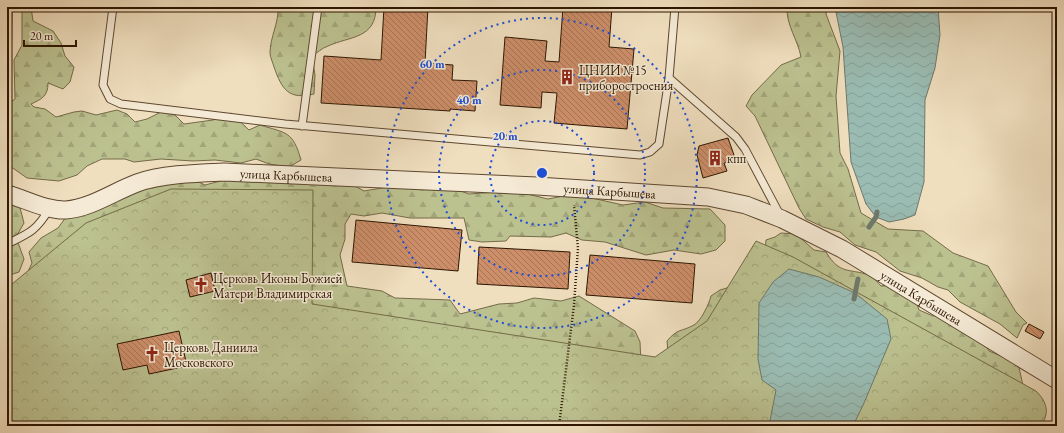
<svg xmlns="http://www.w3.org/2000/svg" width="1064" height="433" viewBox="0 0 1064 433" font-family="'EB Garamond',serif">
<defs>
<pattern id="forest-firs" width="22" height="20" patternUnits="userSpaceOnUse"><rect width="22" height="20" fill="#bcc190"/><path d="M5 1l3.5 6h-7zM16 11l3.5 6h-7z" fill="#a2a57a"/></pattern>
<pattern id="park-crowns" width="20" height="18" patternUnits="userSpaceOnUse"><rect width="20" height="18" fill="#bcc190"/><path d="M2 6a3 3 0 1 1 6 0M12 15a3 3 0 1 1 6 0" fill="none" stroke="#a2a57a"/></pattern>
<pattern id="water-waves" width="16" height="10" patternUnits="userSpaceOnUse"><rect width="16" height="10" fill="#9abcb3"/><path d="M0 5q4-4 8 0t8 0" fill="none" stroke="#85a198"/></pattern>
<pattern id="building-back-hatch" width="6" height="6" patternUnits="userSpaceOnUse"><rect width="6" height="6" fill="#cd8f6a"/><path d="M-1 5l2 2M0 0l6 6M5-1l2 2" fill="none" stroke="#a77455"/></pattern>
</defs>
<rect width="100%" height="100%" fill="#f0dfbf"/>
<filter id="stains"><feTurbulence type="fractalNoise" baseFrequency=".005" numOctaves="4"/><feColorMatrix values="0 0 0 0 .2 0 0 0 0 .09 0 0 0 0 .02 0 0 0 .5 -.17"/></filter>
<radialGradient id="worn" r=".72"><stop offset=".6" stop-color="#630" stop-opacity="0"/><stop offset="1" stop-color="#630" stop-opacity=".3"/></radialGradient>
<path fill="url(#forest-firs)" stroke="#746b48" d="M22,7H31L33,21L53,31L61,43L65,56L74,67L70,82L63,89L48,83C48,96 42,99 31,104L34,107L45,109L56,117L74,112L82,111L96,115L117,110L127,114L135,122L147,119L165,110L176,116L184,124L213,120L231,113L249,130L260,125C286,133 293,131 301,160L289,167L269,164L256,159L241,163L215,160L193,161L161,159L134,162L125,159H102L87,166L77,175L59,181L27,178L7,164V109L8,104L15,99L14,60L22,45Z
M278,7H376C376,39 350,36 328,46C322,48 317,53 312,56L315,75L314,94C289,100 282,90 274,67C273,63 270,57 270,53C270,37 279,23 278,7Z
M787,7H827L826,14L840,51L836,96L840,153L848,169L861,213L888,229L923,231L953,253L988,266L1016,312L1027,323L1023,325L1017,338L1000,324L960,302L948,290L938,287L922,278L900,271L876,252L855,245L840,232L823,227L806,219L799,208L755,116L746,106L752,95L781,65L801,57C798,40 786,25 787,7Z
M186,176L205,185L240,176L355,186L364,191L400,185L422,190L447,186L469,194L497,192L523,193L548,199L574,194L623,205L645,202L663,208L710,209L725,225V241L716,250L701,254L674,250L646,255L605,242L582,240L566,233L551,237L510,236L506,241L482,242L469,240L464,218H410L382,213L364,216L351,214L345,224V239L340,255L347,286L382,291L395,298L450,300L460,314L499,304L517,303L534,298L561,301L579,296L635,331L640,342L641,364L668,352L667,341C678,328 681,332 694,325C701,321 709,304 711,296L720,290L730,287L765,252L766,240L775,237L781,233L796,234L814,250L826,252C840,275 848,268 869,275C874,277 878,283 881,286L888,285L915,298L919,310L933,316L944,315L985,344L989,351L1018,363L1032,426L754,358L7,426V287L24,280L32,263L29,252L41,238L58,228L66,217L138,182L153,188L167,181Z
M7,199L20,208L24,223L16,237L24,259L19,272L7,276Z"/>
<path fill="url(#park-crowns)" stroke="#746b48" d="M171,189L313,190L312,304L655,357L707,321L756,241L793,257L1036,391C1047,402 1050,412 1041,426H7V300L12,284L86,223Z"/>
<path fill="url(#water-waves)" stroke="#6e796c" d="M938,7L940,35L935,68L925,100L924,182L915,215L904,219L889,222L876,217L866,204L851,162L843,47L835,7Z
M789,269L819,277L855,293L887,319L891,339L864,403L853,426H769L776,390L762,380L758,359L759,303L773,282Z"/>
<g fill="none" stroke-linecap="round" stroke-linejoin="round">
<path stroke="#6e796c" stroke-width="5" d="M869,227L876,217L877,212
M854,299L858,279"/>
</g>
<path fill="url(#building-back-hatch)" stroke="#2c1501" d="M384,7H428L425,63L453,65L452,80L477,81L475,111L450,109V111L321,103L324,56L381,60Z
M563,7H612L609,47L634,49L627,129L554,123L557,93L542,92L541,108L500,105L505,37L547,41L545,61L559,62Z
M728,138L734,155L729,162L724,163L727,171L703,178L697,155L699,146Z
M356,220L462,230L458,271L352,262Z
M479,247L570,252L568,289L477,284Z
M590,255L695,264L692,303L586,295Z
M211,273L215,291L190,297L186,280Z
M1029,324L1044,332L1040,339L1025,331Z
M179,331L187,366L149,374L147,365L123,370L117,344Z"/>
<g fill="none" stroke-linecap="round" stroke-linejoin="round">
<g stroke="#5d4830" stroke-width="9">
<path id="service" d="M113,7L103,85L110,99L121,104L285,124L640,155L650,152L659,144L669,78
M675,7L669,78L736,137L745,149L780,215
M7,88L8,7
M302,126L318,7
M7,244C30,233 36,231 50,208"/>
</g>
<g stroke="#5d4830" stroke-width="19">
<g id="tertiary">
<path id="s1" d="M7,194C25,199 47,211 66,210C91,208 113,192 137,183C161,174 199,173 224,172L537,186L708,197L746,205L782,219L842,249L1057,380"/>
</g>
</g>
<path stroke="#2c1501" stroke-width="2.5" stroke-dasharray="1 2" stroke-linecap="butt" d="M559,426L574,305L578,248L574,205"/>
<use href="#service" stroke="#f5ead5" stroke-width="7"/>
<use href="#tertiary" stroke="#f5ead5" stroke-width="17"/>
</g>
<g fill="none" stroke="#1d4ed8" stroke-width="2" stroke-dasharray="2 4">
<circle cx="542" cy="173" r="52"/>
<circle cx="542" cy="173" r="103"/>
<circle cx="542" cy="173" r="155"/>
</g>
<defs>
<g id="building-bare" transform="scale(1.2)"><path d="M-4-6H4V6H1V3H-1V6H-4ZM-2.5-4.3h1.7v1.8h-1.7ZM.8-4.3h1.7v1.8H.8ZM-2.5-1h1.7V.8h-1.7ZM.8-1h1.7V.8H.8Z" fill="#8f2418" stroke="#f5ead5" stroke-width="2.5" paint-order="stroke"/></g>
<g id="church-bare" transform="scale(1.2)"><path d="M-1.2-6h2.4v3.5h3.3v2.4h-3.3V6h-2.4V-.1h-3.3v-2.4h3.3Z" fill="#8f2418" stroke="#f5ead5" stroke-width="2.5" paint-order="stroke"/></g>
</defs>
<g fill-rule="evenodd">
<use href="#building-bare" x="567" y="77"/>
<use href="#building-bare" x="715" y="158"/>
<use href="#church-bare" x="201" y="285"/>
<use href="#church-bare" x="152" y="354"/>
</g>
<g text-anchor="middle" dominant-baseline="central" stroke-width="3" stroke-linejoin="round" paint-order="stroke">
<g font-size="13" fill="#2c1501" stroke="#f5ead5" text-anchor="start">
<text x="579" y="70">ЦНИИ №15<tspan x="579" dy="15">приборостроения</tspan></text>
<text x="727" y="158">кпп</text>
<text x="213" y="278">Церковь Иконы Божией<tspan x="213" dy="15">Матери Владимирская</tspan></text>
<text x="164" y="347">Церковь Даниила<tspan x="164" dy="15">Московского</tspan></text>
</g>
<g font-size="13" fill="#2c1501" stroke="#f5ead5">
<text stroke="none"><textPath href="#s1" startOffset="288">улица Карбышева</textPath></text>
<text stroke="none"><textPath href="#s1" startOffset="612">улица Карбышева</textPath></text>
<text stroke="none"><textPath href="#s1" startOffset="948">улица Карбышева</textPath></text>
</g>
</g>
<circle cx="542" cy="173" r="6" fill="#1d4ed8" stroke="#f5ead5" stroke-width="2"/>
<g font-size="12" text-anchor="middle" font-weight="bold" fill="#1d4ed8" stroke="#f5ead5" stroke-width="3" stroke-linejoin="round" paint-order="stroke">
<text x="432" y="68">60 m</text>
<text x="469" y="104">40 m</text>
<text x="505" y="140">20 m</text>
</g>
<rect width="1064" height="433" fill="none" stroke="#f0dfbf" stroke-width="24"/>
<rect x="8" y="8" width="1048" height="417" fill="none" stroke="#2c1501" stroke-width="2"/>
<rect x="12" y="12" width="1040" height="409" fill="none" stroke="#2c1501"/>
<path d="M24 40v6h52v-6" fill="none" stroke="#2c1501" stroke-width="2"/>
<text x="30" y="40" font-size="12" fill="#2c1501" stroke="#f5ead5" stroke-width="3" paint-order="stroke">20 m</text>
<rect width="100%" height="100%" filter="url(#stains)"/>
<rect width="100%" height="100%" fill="url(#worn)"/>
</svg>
